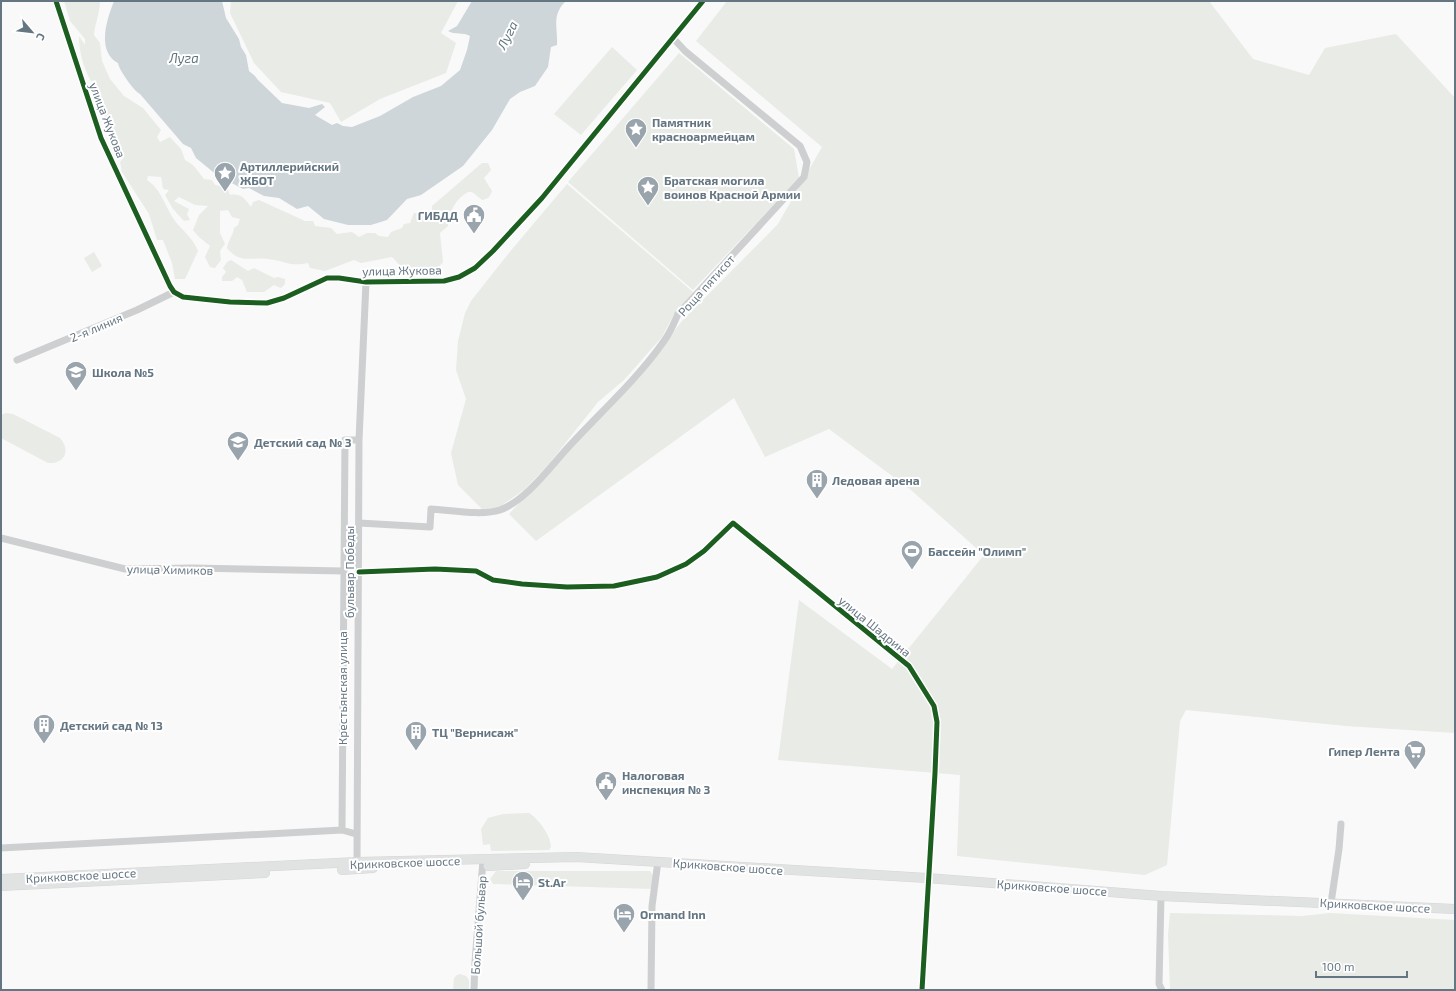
<svg xmlns="http://www.w3.org/2000/svg" width="1456" height="991" viewBox="0 0 1456 991" font-family="'Exo 2',sans-serif">
<rect width="100%" height="100%" fill="#f9f9f9"/>
<path fill="#e8ebe6" d="M64,1H100C100,13 95,23 94,35L100,43L102,61L110,79L124,96L143,108L161,130L157,137L160,142L170,137L181,149L185,160L193,165L204,179L212,180L215,185L227,187L230,195C241,193 245,199 251,207L253,202L259,200L305,221H313L315,226L331,228L337,234L352,232L359,237L367,233H375L379,236L388,237L391,232L402,228L404,224L410,223L414,213H419L425,218L432,213V206L482,163H488L491,170L484,178L492,191C490,197 488,199 482,200L472,192H468C456,198 448,213 448,226L440,233L443,262L436,270H404L392,257L361,263L354,260L325,271L310,268L308,263C289,267 286,261 268,259C250,257 240,264 227,248C228,240 233,236 234,228L238,225L240,219L232,217L228,210L220,211V233L225,244L220,251L221,260L215,268L210,267L205,257L210,246L199,237L193,230L199,215L208,206L195,205L179,197L174,201L189,209L187,214L190,220L184,221L173,209L165,195L169,190L163,189L161,177L148,176L147,180C162,190 165,207 175,221C183,231 193,238 198,251L185,279H175L172,263L163,240H157L149,214L122,172L120,162L123,158L117,140L107,137L108,123L94,99L96,80L91,81C83,67 79,52 79,36L85,45V39L70,21Z
M231,1H458L441,33L456,43L446,73L380,99L341,122L330,103L281,92L254,63L230,13Z
M727,1H1209L1253,59L1309,75L1325,48L1396,34L1455,98V733L1346,726L1186,710L1180,721L1167,865L1145,875L957,856L960,775L778,760L799,600L892,669L984,555L911,490L829,429L765,457L734,398L536,541L509,514L643,370L682,321L778,224L822,147L696,41Z
M612,47L637,70L581,135L554,114Z
M679,53L794,149L799,178L693,290L568,182Z
M567,184L693,292L674,314L662,337L624,380L598,402L548,465L525,489L498,508L482,509L458,485L451,453L466,399L456,370L458,341L465,313L471,301L508,254Z
M94,252L102,266L92,272L84,258Z
M231,260L248,271L254,268L274,278L278,277L285,279V284L281,288L274,285L264,292H247L242,280L237,277L232,281H222V277L226,272L223,268L227,262Z
M6,413L13,414L60,438C71,450 65,464 48,463L1,438V415Z
M529,813C538,818 551,836 551,847L549,850L491,851L490,844L483,845L481,829L488,818L503,814Z
M496,871H650L654,877L653,889L493,884L490,879Z
M1170,913L1302,916L1330,913L1455,920V990H1170L1168,935Z
M460,974L466,976L469,980V990H453L454,978L457,975Z"/>
<path fill="#ced6d9" d="M114,1H222L226,18L239,39L241,47L246,55L249,71L255,76L258,80L282,103L309,108L322,104L325,107L315,115L332,125L337,123L343,126L352,127L380,116L413,97L441,86L460,70L467,50L470,36C463,32 455,35 448,31L457,26L472,1H566C551,15 558,28 557,45L551,47L548,67L535,86L520,92L510,99L492,130L463,166L421,195L407,199L387,220L371,225H348L324,219L308,206L297,209L279,198L264,196L249,188L243,189L228,181H224L196,158L191,148L183,144L140,94C134,91 119,70 118,63C96,51 107,19 114,1Z"/>
<g fill="none" stroke-linecap="round" stroke-linejoin="round">
<g stroke="#d5d6d7" stroke-width="10">
<path id="major" d="M488,866L525,864
M342,870L373,868
M1,879L357,862L576,857L927,878L1161,896L1455,909
M1,886L265,873"/>
</g>
<path stroke="#cecfd0" stroke-width="7" d="M56,1L101,138L170,286L174,292L183,297L230,302L267,303L284,298L327,278H339L366,282L444,281L459,277L475,268L493,251L542,198L703,1
M17,360L137,310L174,292
M359,523L430,527L431,509C450,510 482,516 500,510C529,499 554,461 575,440C605,408 639,377 664,341C670,333 674,323 678,314L804,177L807,162L800,146L685,51L673,38
M1,538L125,569L193,568L343,571
M359,572L435,569L476,571L493,580L522,584L567,587L614,586L657,577L686,564L704,551L733,523L909,666L934,706L937,722L935,773L922,990
M342,830L345,440H359
M1,848L342,830L356,834
M357,862L359,440L366,282
M1161,896L1159,984L1162,990
M1331,903L1339,849L1341,824
M474,990L475,962L483,860
M651,990L652,906L658,861"/>
<use href="#major" stroke="#e1e2e2" stroke-width="9"/>
<g stroke="#fff" stroke-width="8">
<path id="cycleway" d="M56,1L101,138L170,286L174,292L183,297L230,302L267,303L284,298L327,278H339L366,282L444,281L459,277L475,268L493,251L542,198L703,1
M359,572L435,569L476,571L493,580L522,584L567,587L614,586L657,577L686,564L704,551L733,523L909,666L934,706L937,722L935,773L922,990"/>
</g>
<use href="#cycleway" stroke="#1b5e20" stroke-width="5"/>
</g>
<defs>
<g id="sight-pin" transform="scale(1.15)"><path d="M0 17L-7.5 6A9.5 9.5 0 1 1 7.5 6Z" fill="#99a4ac" stroke="#fff"/><path d="M0-6L1.8-2.2L6-1.7L2.9 1.2L3.7 5.4L0 3.3L-3.7 5.4L-2.9 1.2L-6-1.7L-1.8-2.2Z" fill="#fff"/></g>
<g id="civic-pin" transform="scale(1.15)"><path d="M0 17L-7.5 6A9.5 9.5 0 1 1 7.5 6Z" fill="#99a4ac" stroke="#fff"/><path d="M-.6-6.5H3V-4.5H.6V-3L4-1V1h2V6H-6V1h2V-1L-.6-3ZM-1.2 2.5V6h2.4V2.5Z" fill="#fff"/></g>
<g id="school-pin" transform="scale(1.15)"><path d="M0 17L-7.5 6A9.5 9.5 0 1 1 7.5 6Z" fill="#99a4ac" stroke="#fff"/><path d="M0-5L7-2L0 1L-7-2ZM-4 1L0 2.5L4 1V4Q0 6-4 4Z" fill="#fff"/></g>
<g id="building-pin" transform="scale(1.15)"><path d="M0 17L-7.5 6A9.5 9.5 0 1 1 7.5 6Z" fill="#99a4ac" stroke="#fff"/><path d="M-4-6H4V6H1V3H-1V6H-4ZM-2.5-4.3h1.7v1.8h-1.7ZM.8-4.3h1.7v1.8H.8ZM-2.5-1h1.7V.8h-1.7ZM.8-1h1.7V.8H.8Z" fill="#fff"/></g>
<g id="stadium-pin" transform="scale(1.15)"><path d="M0 17L-7.5 6A9.5 9.5 0 1 1 7.5 6Z" fill="#99a4ac" stroke="#fff"/><path d="M0-5a6.5 5 0 1 0 0 10a6.5 5 0 1 0 0-10ZM-3.5-1.8h7v3.6h-7Z" fill="#fff"/></g>
<g id="supermarket-pin" transform="scale(1.15)"><path d="M0 17L-7.5 6A9.5 9.5 0 1 1 7.5 6Z" fill="#99a4ac" stroke="#fff"/><path d="M-6-5.5h2.5l.6 2H6L4.5 2H-2.5L-4.4-4H-6ZM-1.5 3.2a1.3 1.3 0 1 0 .1 0ZM3 3.2a1.3 1.3 0 1 0 .1 0Z" fill="#fff"/></g>
<g id="hotel-pin" transform="scale(1.15)"><path d="M0 17L-7.5 6A9.5 9.5 0 1 1 7.5 6Z" fill="#99a4ac" stroke="#fff"/><path d="M-6-4.5h1.5V1H6V5H4.5V3h-9V5H-6ZM-4 0a1.8 1.8 0 1 1 3.6 0ZM.5 0V-2.5h3Q6-2.5 6 0Z" fill="#fff"/></g>
</defs>
<g fill-rule="evenodd">
<use href="#sight-pin" x="636" y="129"/>
<use href="#sight-pin" x="225" y="173"/>
<use href="#sight-pin" x="648" y="187"/>
<use href="#civic-pin" x="474" y="215"/>
<use href="#school-pin" x="76" y="372"/>
<use href="#school-pin" x="238" y="442"/>
<use href="#building-pin" x="817" y="480"/>
<use href="#stadium-pin" x="912" y="551"/>
<use href="#building-pin" x="44" y="725"/>
<use href="#building-pin" x="416" y="732"/>
<use href="#supermarket-pin" x="1415" y="751"/>
<use href="#civic-pin" x="606" y="782"/>
<use href="#hotel-pin" x="523" y="882"/>
<use href="#hotel-pin" x="624" y="914"/>
</g>
<g text-anchor="middle" dominant-baseline="central" stroke-width="4" stroke-linejoin="round" paint-order="stroke">
<g font-size="12" fill="#657683" stroke="#fff">
<text transform="translate(108 120) rotate(69)">улица Жукова</text>
<text transform="translate(402 270) rotate(-1)">улица Жукова</text>
<text transform="translate(706 285) rotate(-48)">Роща пятисот</text>
<text transform="translate(96 327) rotate(-23)">2-я линия</text>
<text transform="translate(170 569) rotate(1)">улица Химиков</text>
<text transform="translate(349 572) rotate(-90)">бульвар Победы</text>
<text transform="translate(875 626) rotate(39)">улица Шадрина</text>
<text transform="translate(342 688) rotate(-90)">Крестьянская улица</text>
<text transform="translate(405 862) rotate(-2)">Крикковское шоссе</text>
<text transform="translate(728 866) rotate(4)">Крикковское шоссе</text>
<text transform="translate(81 875) rotate(-3)">Крикковское шоссе</text>
<text transform="translate(1052 887) rotate(4)">Крикковское шоссе</text>
<text transform="translate(1375 905) rotate(3)">Крикковское шоссе</text>
<text transform="translate(478 925) rotate(-86)">Большой бульвар</text>
</g>
<g font-size="12" font-weight="bold" fill="#657683" stroke="#fff" text-anchor="start">
<text x="652" y="122">Памятник<tspan x="652" dy="14">красноармейцам</tspan></text>
<text x="240" y="166">Артиллерийский<tspan x="240" dy="14">ЖБОТ</tspan></text>
<text x="664" y="180">Братская могила<tspan x="664" dy="14">воинов Красной Армии</tspan></text>
<text x="458" y="215" text-anchor="end">ГИБДД</text>
<text x="92" y="372">Школа №5</text>
<text x="254" y="442">Детский сад № 3</text>
<text x="832" y="480">Ледовая арена</text>
<text x="928" y="551">Бассейн "Олимп"</text>
<text x="60" y="725">Детский сад № 13</text>
<text x="432" y="732">ТЦ "Вернисаж"</text>
<text x="1400" y="751" text-anchor="end">Гипер Лента</text>
<text x="622" y="775">Налоговая<tspan x="622" dy="14">инспекция № 3</tspan></text>
<text x="538" y="882">St.Ar</text>
<text x="640" y="914">Ormand Inn</text>
</g>
<g font-size="13" font-style="italic" fill="#60757c" stroke="#fff">
<text transform="translate(507 35) rotate(-63)">Луга</text>
<text x="184" y="58">Луга</text>
</g>
</g>
<rect width="1456" height="991" fill="none" stroke="#657683" stroke-width="4"/>
<g transform="translate(32 32) rotate(118)" stroke="#ffffff" stroke-width="3" paint-order="stroke">
<path d="M0-3L7 15L0 10L-7 15Z" fill="#657683"/>
<text y="-6" font-size="11" font-weight="bold" text-anchor="middle" fill="#657683">С</text>
</g>
<path d="M1316 971v6h91v-6" fill="none" stroke="#657683" stroke-width="2"/>
<text x="1322" y="971" font-size="12" fill="#657683" stroke="#ffffff" stroke-width="3" paint-order="stroke">100 m</text>
</svg>
